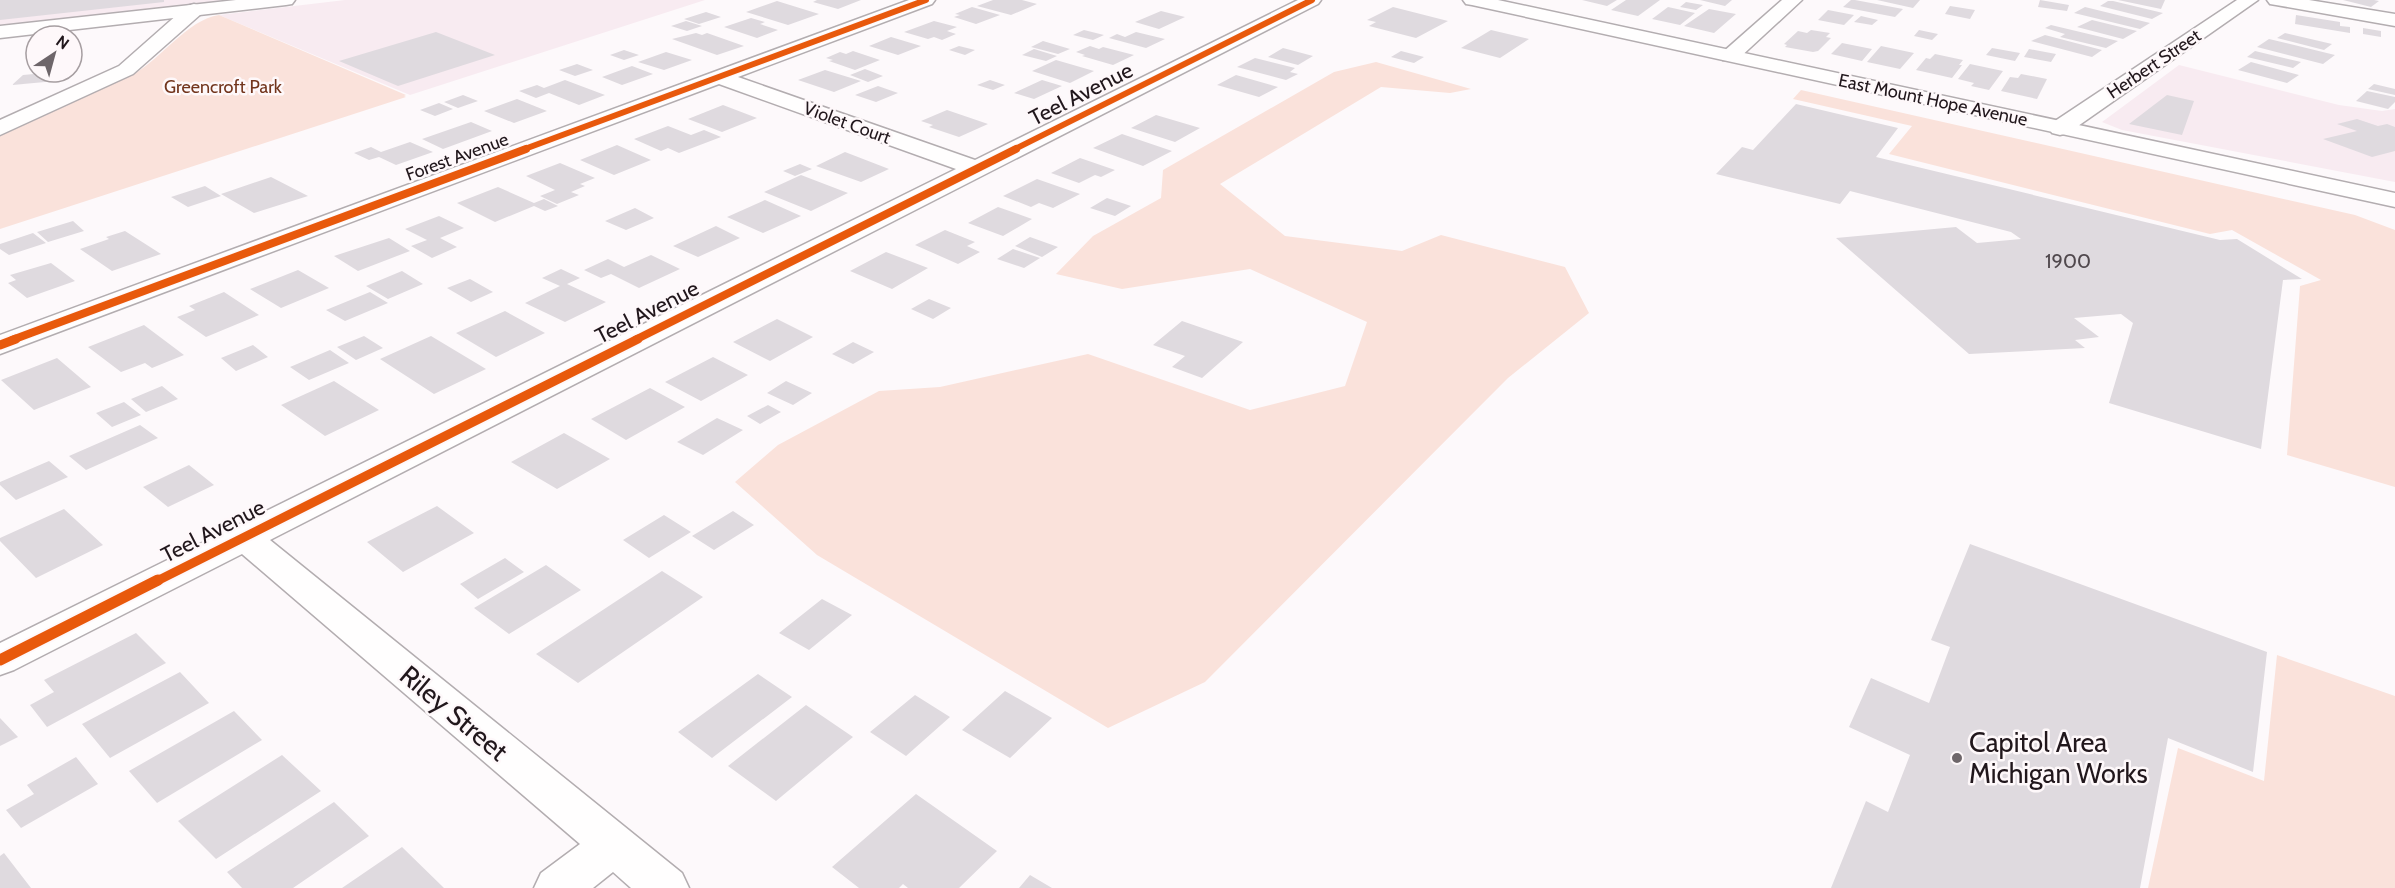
<svg xmlns="http://www.w3.org/2000/svg" width="2395" height="888" viewBox="0 0 2395 888" font-family="Cabin,sans-serif">
<rect width="100%" height="100%" fill="#fdf9fb"/>
<path fill="#f8ebf1" d="M0,0H230L0,26Z
M345,0H705L410,95L219,15Z
M2179,65L2339,105L2382,111L2395,109V182L2122,130L2102,122Z"/>
<path fill="#fae2db" d="M219,15L406,95L404,96L406,97L0,229V136L134,74C162,58 187,20 219,15Z
M1376,62L1471,89L1450,93L1381,87L1220,184L1285,236L1402,251L1441,235L1565,267L1589,313L1508,378L1205,682L1108,728L817,555L735,482L778,445L879,391L940,387L1088,354L1250,410L1345,386L1367,322L1250,269L1122,289L1056,274L1093,236L1161,198L1163,170L1334,72Z
M1801,90L2355,215L2395,230V487L2287,455L2300,286L2321,280L2232,230L2210,234L1889,154L1912,126L1793,99Z
M2277,655L2395,696V888H2148L2178,748L2264,781Z"/>
<path fill="#dfdadf" d="M0,0H164V2L0,20Z
M817,0H861L838,9L813,2Z
M993,0H1022L1037,4L1011,15L977,6Z
M1582,0H1617L1607,6Z
M1626,0H1660L1638,16L1611,10Z
M1700,0H1732L1725,6Z
M1851,0H1855L1903,9L1895,17L1843,7Z
M1877,0H1920L1913,8Z
M2040,0L2069,5L2067,11L2038,7Z
M2118,0H2165L2161,9Z
M2343,0H2374L2379,1L2371,7Z
M777,1L819,14L788,25L746,12Z
M2108,1H2113L2163,13L2152,19L2100,6Z
M1686,2L1703,5L1696,10L1680,7Z
M1950,6L1975,10L1970,19L1945,14Z
M972,7L1000,15L976,24L954,17L960,15L955,14Z
M1393,7L1448,21L1416,38L1369,26L1376,22L1367,20Z
M1668,7L1695,13L1680,25L1652,19Z
M2085,7L2150,23L2140,29L2074,13Z
M1709,9L1736,14L1714,33L1684,26Z
M1828,10L1854,15L1844,25L1818,20Z
M1161,11L1185,17L1159,29L1135,22Z
M706,12L721,17L699,24L684,19Z
M2296,15L2340,22V26L2350,27V33L2295,24Z
M1861,16L1878,20L1872,25L1854,22Z
M751,18L765,22L760,24L778,30L757,38L724,27Z
M2092,20L2137,31L2123,39L2077,27Z
M686,21L702,26L687,31L671,26Z
M934,21L957,27L947,31L956,34L942,40L934,37L928,39L904,32Z
M2051,25L2118,41L2106,48L2060,37L2065,34L2045,28Z
M2363,28L2381,31V37L2363,34Z
M1084,30L1104,35L1093,40L1073,35Z
M1491,30L1529,39L1500,58L1461,48Z
M1811,30L1830,33L1826,37L1831,38L1818,51L1813,52L1785,47L1787,45L1784,44L1798,31L1807,33Z
M1919,30L1938,34L1932,40L1914,36Z
M436,32L495,55L398,86L339,61Z
M1136,32L1165,39L1146,48L1109,38L1117,34L1125,37Z
M696,33L702,35L707,33L744,46L717,55L672,39Z
M2285,33L2332,44L2324,50L2277,38Z
M2045,35L2102,50L2092,57L2031,41Z
M891,37L921,46L898,55L869,46Z
M2269,39L2335,55L2323,64L2257,47Z
M1043,41L1070,49L1058,54L1031,47Z
M1842,43L1872,49L1862,61L1831,54Z
M959,46L975,50L965,55L949,50Z
M1090,46L1099,49L1103,47L1134,55L1113,65L1082,56L1085,55L1076,52Z
M1881,46L1914,53L1900,69L1867,62Z
M1283,48L1313,56L1298,65L1268,57Z
M1992,48L2020,53L2015,61L1986,55Z
M1034,49L1057,56L1046,61L1022,55Z
M2029,49L2056,54L2051,62L2024,57Z
M624,50L639,55L624,60L610,55Z
M853,51L880,60L855,70L829,61L833,60L826,58L840,52L846,54Z
M1401,51L1424,57L1414,63L1391,57Z
M2255,51L2301,62L2293,68L2247,57Z
M666,52L692,60L664,70L638,62Z
M1935,54L1963,60L1959,65H1962L1952,78L1916,70L1926,58L1930,59Z
M1255,58L1295,68L1290,72L1298,74L1286,80L1237,67Z
M1056,60L1094,71L1070,83L1032,71Z
M2251,62L2299,75L2287,83L2238,70Z
M577,64L593,70L575,76L559,70Z
M1970,64L2003,71L1989,90L1971,86L1974,83L1958,79Z
M632,66L653,74L622,85L602,77Z
M865,69L883,76L868,82L850,75Z
M825,70L861,81L834,92L798,80Z
M56,72L45,82L12,85L23,75Z
M2021,74L2047,79L2037,99L2001,91L2010,77L2018,78Z
M1236,75L1278,87L1259,97L1217,85Z
M565,80L605,95L579,105L549,93L536,98L519,91L537,85L544,88Z
M990,80L1005,85L993,90L977,85Z
M1042,80L1062,86L1034,99L1014,93Z
M2374,84L2395,89V95L2368,89Z
M878,86L898,93L876,102L855,95Z
M2367,91L2395,97V102L2388,109L2356,101Z
M463,95L478,101L458,108L444,102Z
M2167,95L2194,101L2182,135L2129,124Z
M517,99L547,111L514,123L484,111Z
M439,103L453,109L435,116L420,110Z
M1796,104L1898,128L1876,157L2220,240L2237,239L2302,279L2283,280L2261,449L2109,403L2133,323L2121,314L2074,318L2099,337L2075,340L2085,348L1969,354L1836,238L1956,227L1977,243L2021,239L2011,232L1850,191L1840,204L1716,174L1742,147L1753,150Z
M723,105L757,118L722,132L688,119Z
M947,110L988,124L959,137L929,127L933,125L921,121Z
M1156,115L1200,128L1175,142L1131,128Z
M2357,119L2378,126L2387,124L2395,127V151L2372,157L2323,139L2357,131L2337,124Z
M471,122L492,131L443,149L422,139Z
M668,126L691,135L704,130L721,137L679,153L668,148L661,151L634,139Z
M1122,134L1172,151L1143,166L1093,148Z
M410,142L433,152L396,165L379,157L369,160L354,153L371,147L381,152Z
M617,145L651,160L614,175L580,160Z
M845,152L889,169L861,182L816,166Z
M1080,158L1115,170L1101,177L1095,175L1079,183L1051,173Z
M560,163L595,178L580,184L585,186L571,192L579,195L557,204L540,196L555,190L526,176Z
M800,164L812,169L795,176L783,171Z
M801,175L848,193L811,211L764,192Z
M271,177L308,196L254,213L221,194Z
M1037,179L1080,194L1053,208L1039,203L1031,207L1003,196Z
M205,186L221,196L188,207L171,197Z
M498,187L534,203L544,199L558,206L545,211L534,206L495,222L457,203Z
M1107,198L1131,206L1115,216L1090,208Z
M765,200L801,216L763,233L727,217Z
M998,207L1032,219L1003,236L968,223Z
M635,208L654,218L626,230L605,221Z
M439,216L464,228L440,238L457,247L432,258L411,246L427,240L405,229Z
M73,221L84,231L48,242L37,232Z
M716,226L740,238L698,257L673,246Z
M945,230L975,242L967,246L980,252L958,264L915,245Z
M125,231L161,254L112,271L80,249L109,239L106,237Z
M33,233L46,243L9,255L0,249V244Z
M1030,237L1058,247L1042,257L1015,246Z
M389,238L410,251L358,271L334,256Z
M1013,249L1040,258L1024,268L997,259Z
M886,252L928,268L892,289L850,271Z
M651,255L680,269L639,288L611,274L601,278L584,270L608,259L624,267Z
M51,263L75,281L27,298L8,283L16,280L10,275Z
M561,269L580,278L567,284L606,302L565,322L525,303L560,286L542,278Z
M298,270L329,288L281,308L250,289Z
M402,271L423,284L388,299L366,286Z
M470,279L493,292L471,302L447,288Z
M224,292L259,315L206,337L177,317L195,310L189,306Z
M370,292L388,303L345,321L326,310Z
M929,299L951,308L933,319L911,309Z
M505,311L545,333L496,357L456,333Z
M777,319L813,337L770,361L733,342Z
M1182,321L1243,342L1202,378L1172,367L1185,356L1153,345Z
M144,325L184,355L152,368L145,363L121,372L88,347Z
M364,336L383,348L356,360L337,347Z
M431,336L486,369L434,394L380,359Z
M853,342L874,352L853,364L832,354Z
M253,345L268,357L236,371L221,358Z
M330,350L349,363L309,380L290,367Z
M713,357L748,375L701,401L665,382Z
M57,358L91,387L34,410L1,380Z
M334,381L379,410L325,436L281,405Z
M786,381L812,393L793,405L767,393Z
M162,386L178,399L146,412L131,399Z
M650,388L685,407L626,440L591,419Z
M124,402L141,415L112,427L96,413Z
M768,405L781,412L760,424L747,416Z
M717,418L743,430L703,455L677,442Z
M140,425L158,438L86,470L69,456Z
M564,433L610,459L557,489L511,462Z
M49,461L68,477L16,500L0,485V482Z
M189,465L214,485L168,507L143,487Z
M437,506L474,533L403,572L367,542Z
M64,509L103,545L36,578L0,541V538Z
M733,511L754,525L714,550L692,536Z
M664,515L691,532L649,558L623,540Z
M1970,544L2267,652L2253,772L2168,738L2140,888H1831L1866,801L1888,812L1910,755L1849,727L1871,678L1929,703L1950,647L1931,640Z
M505,558L524,572L478,599L460,584Z
M546,565L581,590L509,634L474,608Z
M662,571L703,597L578,683L536,654Z
M822,599L852,615L809,650L779,633Z
M136,633L166,663L47,727L30,705L54,692L44,680Z
M180,672L209,703L110,758L82,724Z
M758,674L792,697L712,758L678,732Z
M1005,691L1052,718L1010,758L962,730Z
M915,695L950,717L906,756L870,732Z
M806,705L853,737L776,801L728,766Z
M234,711L262,740L157,803L129,771Z
M0,718L18,737L0,746Z
M282,755L321,791L216,859L178,821Z
M76,757L98,784L21,828L6,810L34,794L27,785Z
M916,794L997,851L959,888H908L903,884L899,888H859L832,867Z
M334,802L369,836L293,888H242L227,872Z
M402,847L444,888H342Z
M4,853L31,888H0V856Z
M1030,875L1052,888H1019Z"/>
<g fill="none" stroke-linecap="round" stroke-linejoin="round">
<g stroke="#b3adb0" stroke-width="3">
<path id="street" d="M909,0H935L932,4L738,77L975,160L1298,0H1321L1318,4L270,540L682,873L689,888H631L613,872L593,888H534L541,873L580,844L242,554L14,670L0,675V643L956,169L719,84L0,354V335Z
M1782,0H1802L1737,60H1723L1720,56L1723,52Z
M2237,0H2258L2068,133L2060,135L2052,133L2049,128L2052,123Z
M2267,0H2309L2395,14V26L2276,5L2270,4Z
M194,4L201,6L203,10L201,14L133,74L0,135V120L119,66L187,6Z"/>
</g>
<g stroke="#b3adb0" stroke-width="3">
<path id="secondary" d="M236,0H295L292,4L286,5L0,38V26Z
M1463,0H1498L2395,193V207L1472,5L1466,4Z"/>
</g>
<use href="#street" fill="#fffefe" fill-rule="evenodd"/>
<use href="#secondary" fill="#fffefe" fill-rule="evenodd"/>
<g stroke="#fef8fa" stroke-width="8">
<path id="cycleway-far3" d="M522,150L926,0
M1013,150L1312,0"/>
</g>
<g stroke="#fef8fa" stroke-width="10">
<path id="cycleway-far2" d="M12,340L526,149
M635,340L1016,149"/>
</g>
<g stroke="#fef8fa" stroke-width="13">
<path id="cycleway-far1" d="M0,345L16,339
M155,582L638,339"/>
</g>
<g stroke="#fef8fa" stroke-width="15">
<path id="cycleway" d="M0,660L158,580"/>
</g>
<use href="#cycleway-far3" stroke="#e8590c" stroke-width="6"/>
<use href="#cycleway-far2" stroke="#e8590c" stroke-width="8"/>
<use href="#cycleway-far1" stroke="#e8590c" stroke-width="9"/>
<use href="#cycleway" stroke="#e8590c" stroke-width="11"/>
</g>
<circle fill="#6e666a" stroke="#fef8fa" stroke-width="2" cx="1957" cy="758" r="6"/>
<g text-anchor="middle" dominant-baseline="central" stroke-width="5" stroke-linejoin="round" paint-order="stroke">
<g font-size="18" fill="#21171c" stroke="#fef8fa">
<text transform="translate(2154 64) rotate(-34)">Herbert Street</text>
<text transform="translate(1933 100) rotate(12)">East Mount Hope Avenue</text>
<text transform="translate(847 123) rotate(20)">Violet Court</text>
<text transform="translate(457 157) rotate(-20)">Forest Avenue</text>
</g>
<g font-size="18" fill="#72351d" stroke="#fef8fa">
<text x="223" y="87">Greencroft Park</text>
</g>
<g font-size="20" fill="#50484d">
<text x="2068" y="261">1900</text>
</g>
<g font-size="22" fill="#21171c" stroke="#fef8fa">
<text transform="translate(1081 94) rotate(-27)">Teel Avenue</text>
<text transform="translate(647 312) rotate(-27)">Teel Avenue</text>
<text transform="translate(213 531) rotate(-27)">Teel Avenue</text>
</g>
<g font-size="27" fill="#21171c" stroke="#fef8fa">
<text transform="translate(454 713) rotate(40)">Riley Street</text>
</g>
<g font-size="27" fill="#21171c" stroke="#fef8fa" text-anchor="start">
<text x="1969" y="742">Capitol Area<tspan x="1969" dy="31">Michigan Works</tspan></text>
</g>
</g>
<g transform="translate(54 54) rotate(36)"><circle r="28" fill="#fef8fa" stroke="#a69ea1" stroke-width="1.5"/>
<path d="M0-4.5L10 22L0 15L-10 22Z" fill="#6e666a"/>
<text y="-9" font-size="16" font-weight="bold" text-anchor="middle" fill="#21171c">N</text>
</g>
</svg>
